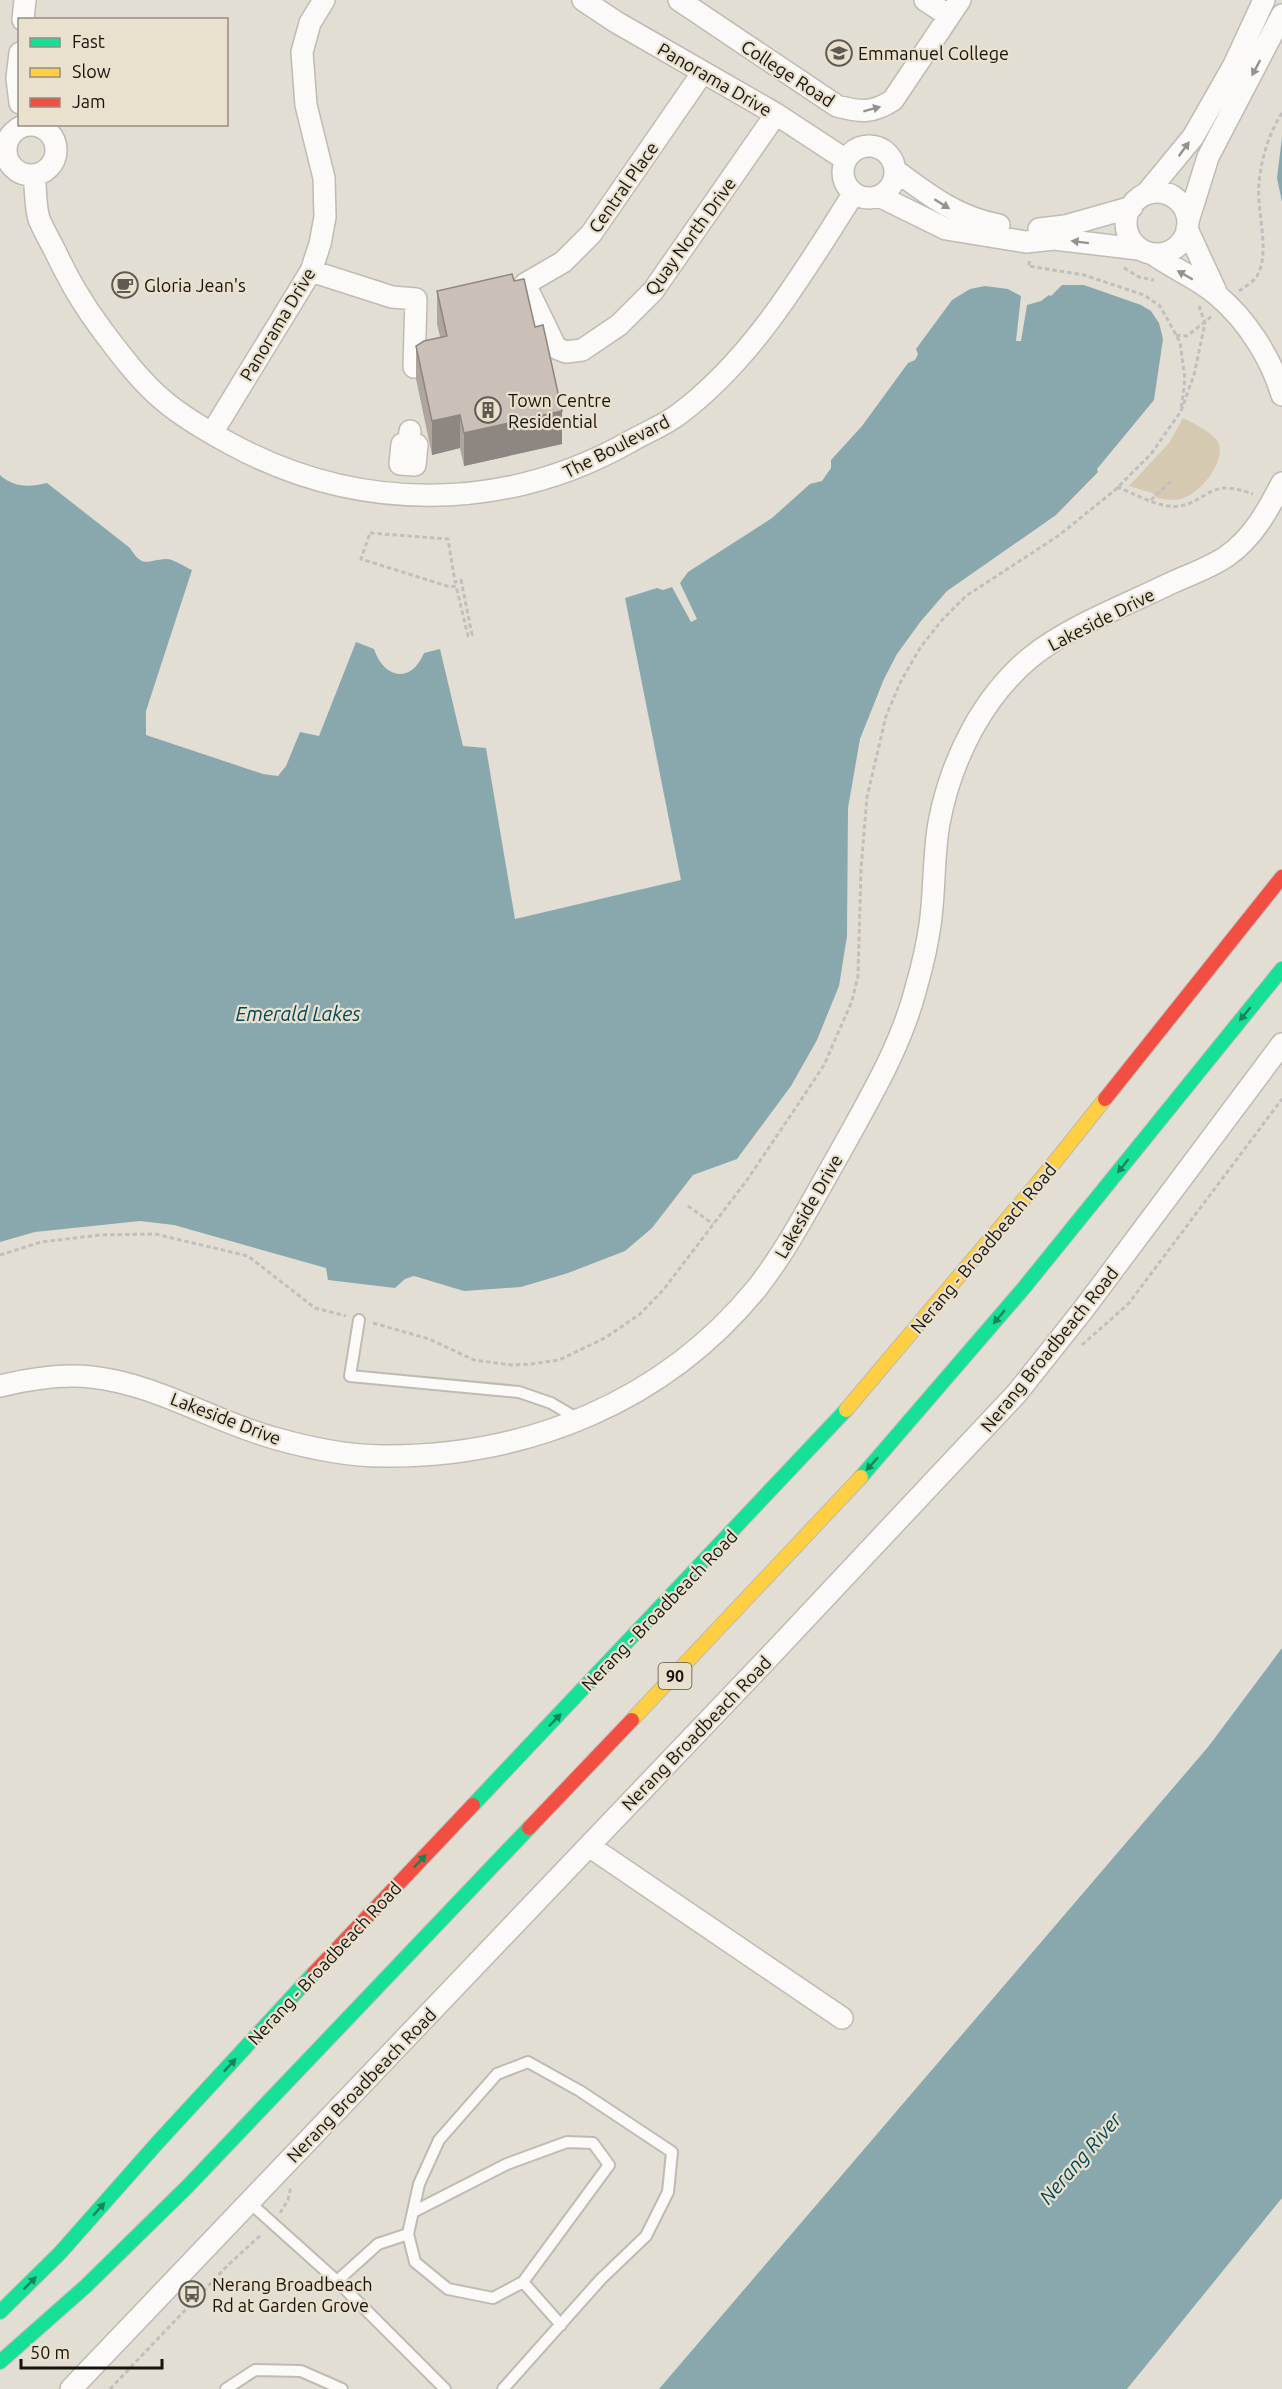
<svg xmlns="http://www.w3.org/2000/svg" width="1282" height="2389" viewBox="0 0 1282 2389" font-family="Ubuntu,sans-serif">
<rect width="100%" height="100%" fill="#e3ded4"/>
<path fill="#d6c9b1" d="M1183,418C1194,424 1211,431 1218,442C1228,461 1198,496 1180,499C1173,501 1164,499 1157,498L1152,493L1129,486L1169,443Z"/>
<path fill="#89a8ae" d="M1282,137V202L1277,178Z
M1062,285H1084L1141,305L1151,311L1159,323L1163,339L1154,400L1097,469L1098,472L1056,515L947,591L921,621L897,654L884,679L860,739L848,808L847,936L839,986L817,1040L791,1086L737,1159L693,1175L652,1228L625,1251L568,1273L521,1287L464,1291L414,1276L405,1279L395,1288L328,1280L326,1268L174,1225L140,1221L35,1232L0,1242V475C14,488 30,487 47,483L130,548C143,569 147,560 166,559C174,559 185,567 192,570L146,711V735L263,774L278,776L286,766L300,732L319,736L356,642L374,649C384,679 411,684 424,653L440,649L463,746L486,748L515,919L681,880L625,598L657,588L663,590L672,587L691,622L697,619L680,583L688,572L772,518L810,484L822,481L831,468V460L862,426L908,363L915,360L918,354L916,349L952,300L970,289L985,286L1008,289L1021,296L1016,341H1021L1027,305L1041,301L1049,295L1051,296Z
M1282,1648V2198L1127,2389H659L1208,1747Z"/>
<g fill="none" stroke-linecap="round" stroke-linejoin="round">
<g stroke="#bfbbb3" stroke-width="14">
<path id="lane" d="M359,1320L350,1376L519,1392L551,1403L578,1419
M249,2202L337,2281L445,2389
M408,2234L415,2262L448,2289L493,2298L523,2282L609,2165L593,2143L567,2142L507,2164L413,2212
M337,2281L378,2244L408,2234L419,2184L439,2140L497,2074L528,2062L580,2091L672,2152L668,2192L646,2236L601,2279L503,2389
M523,2282L561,2325
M226,2389L255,2370L301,2371L342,2389"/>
</g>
<g stroke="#bfbbb3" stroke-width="24">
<path id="street" d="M583,0L616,22L776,114L846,160
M679,0L837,106C860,112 872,114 893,100L960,0
M925,0L949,16
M23,20L25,0
M20,53L17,78L20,103
M703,72L591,234L563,262L525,284L556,348L566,352L582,350L619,325L653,291L776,114
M6 150a25 25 0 1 1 50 0a25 25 0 1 1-50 0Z
M843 172a26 26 0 1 1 52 0a26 26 0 1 1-52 0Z
M895,170C927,194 958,218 999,225
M34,175C36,189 35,206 39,219C43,229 49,239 54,249C69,280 81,302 102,330C120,354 140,381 164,401C183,417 207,431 229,443C357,513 504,513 631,441C647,432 665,425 679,414C755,357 804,271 854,193
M1126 223a31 31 0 1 1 62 0a31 31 0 1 1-62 0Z
M1146,194L1193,137L1234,65L1264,0
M879,196L946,229L1026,242L1054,239L1138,249
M1188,221L1208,157L1282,15
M1039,229L1065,226L1132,207
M1187,229L1217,294
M1154,255C1174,269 1199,279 1217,295C1247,320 1271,358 1282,395
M311,271L392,297L416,299L414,367
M212,433L311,271L320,244L325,217L324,178L306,105L302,52L310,23L324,0
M409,444H402L400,464L415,465L417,445L409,444L410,431
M0,1386C29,1379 62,1374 91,1377C157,1384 212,1421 274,1438C309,1448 347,1456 383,1456C528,1457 664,1402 757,1288C789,1247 813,1199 839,1154C868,1101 901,1047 916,988C922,967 927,946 930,925C935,891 933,857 939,823C945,791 957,757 973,728C987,703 1008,676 1031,657C1068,627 1126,605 1169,584C1188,575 1210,568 1227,556C1253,538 1268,510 1282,483
M589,1846L842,2018
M71,2389L770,1656L1017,1393L1083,1310L1282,1044"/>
</g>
<g stroke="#bdbbb6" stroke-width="16">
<path id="fast" d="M861,1477L1023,1289L1282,969
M473,1805L846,1410
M0,2312L60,2253L159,2141L314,1973
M0,2362L86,2286L188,2186L529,1828"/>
</g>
<g stroke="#bdbbb6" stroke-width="16">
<path id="slow" d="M846,1410L1046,1173L1105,1099
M632,1720L861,1477"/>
</g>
<g stroke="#bdbbb6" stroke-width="16">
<path id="jam" d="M1105,1099L1282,877
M529,1828L632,1720
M314,1973L473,1805"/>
</g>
<path stroke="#c1bfbd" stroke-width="3" stroke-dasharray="4.5 3" stroke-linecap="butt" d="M1030,261L1028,266L1084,275L1144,295L1160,306L1180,342L1185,379L1181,411
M1124,268L1139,277L1154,280
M1239,291C1245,287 1253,282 1257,276C1271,252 1256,210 1259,183C1261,159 1269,133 1282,113
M1176,335L1187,336L1212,316
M1117,487C1136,494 1160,509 1179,506C1189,505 1196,500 1205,495C1222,484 1235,488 1253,494
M1151,500L1171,481
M370,533L448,539L455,582L461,580L472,635L468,636L456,586L450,587L361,559Z
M688,1206L713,1224
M0,1255L41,1242L100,1235L155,1234L248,1256L315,1308L346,1316
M373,1323L429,1339L474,1360L511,1365L532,1364L559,1360L605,1338L640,1314L664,1289L747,1180L797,1106L824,1065L852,1001L858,976L861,869L867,797L886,716L901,681L920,648L942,620L966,596L1058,536L1115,490L1151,454L1181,411L1194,375L1205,323L1199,306
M1082,1345L1129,1303L1282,1099
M280,2213L288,2200L291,2186
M110,2389L228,2265L262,2234"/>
<use href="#lane" stroke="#fbfaf9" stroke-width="10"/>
<use href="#street" stroke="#fbfaf9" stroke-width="21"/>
<use href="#fast" stroke="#16e098" stroke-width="14"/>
<use href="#slow" stroke="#ffcf43" stroke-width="14"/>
<use href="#jam" stroke="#f24e42" stroke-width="14"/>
</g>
<path fill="#aea59e" d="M437,291L562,444L464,466L460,448L432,455L416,379V346L440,337L437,324Z"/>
<path fill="#8d8681" d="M562,411V444L464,466V433Z
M460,415V448L432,455V421Z"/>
<path fill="#cac0b8" stroke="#8d8681" stroke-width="1.5" d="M512,274L514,281L524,279L535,327L543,325L562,411L464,433L460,415L432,421L416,346L424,341L447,336L437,291Z"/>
<defs><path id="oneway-solid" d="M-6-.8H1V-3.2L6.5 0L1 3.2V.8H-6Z" transform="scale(1.5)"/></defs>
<g fill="#94928f">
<use href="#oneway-solid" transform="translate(1256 68) rotate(118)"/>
<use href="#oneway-solid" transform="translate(872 109) rotate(-15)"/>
<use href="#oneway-solid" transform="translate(1184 149) rotate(-54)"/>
<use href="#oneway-solid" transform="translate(942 204) rotate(32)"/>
<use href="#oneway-solid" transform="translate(1080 242) rotate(-173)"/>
<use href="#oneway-solid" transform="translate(1185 275) rotate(-150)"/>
</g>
<g fill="#168459">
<use href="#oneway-solid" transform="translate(1245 1014) rotate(129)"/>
<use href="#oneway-solid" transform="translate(1123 1166) rotate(129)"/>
<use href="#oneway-solid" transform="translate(999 1317) rotate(130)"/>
<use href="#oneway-solid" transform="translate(872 1464) rotate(132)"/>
<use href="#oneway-solid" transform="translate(555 1720) rotate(-46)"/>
<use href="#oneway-solid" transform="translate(420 1861) rotate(-46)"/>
<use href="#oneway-solid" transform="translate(230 2065) rotate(-47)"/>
<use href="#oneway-solid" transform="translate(99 2209) rotate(-49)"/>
<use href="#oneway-solid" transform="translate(30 2283) rotate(-45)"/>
</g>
<defs>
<g id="school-ring" transform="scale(1.35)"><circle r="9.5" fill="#e9e0ce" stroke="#5e5a53" stroke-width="1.5"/><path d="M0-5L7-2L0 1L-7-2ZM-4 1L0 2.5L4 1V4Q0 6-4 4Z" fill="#5e5a53"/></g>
<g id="cafe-ring" transform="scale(1.35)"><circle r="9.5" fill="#e9e0ce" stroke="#5e5a53" stroke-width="1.5"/><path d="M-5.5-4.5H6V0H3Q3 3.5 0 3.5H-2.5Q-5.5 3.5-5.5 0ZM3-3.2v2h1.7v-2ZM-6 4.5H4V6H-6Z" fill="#5e5a53"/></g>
<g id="building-ring" transform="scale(1.35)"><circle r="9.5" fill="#e9e0ce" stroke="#5e5a53" stroke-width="1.5"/><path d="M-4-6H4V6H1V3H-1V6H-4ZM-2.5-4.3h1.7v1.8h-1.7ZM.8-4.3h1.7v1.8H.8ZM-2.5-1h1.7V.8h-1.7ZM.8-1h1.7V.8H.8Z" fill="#5e5a53"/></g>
<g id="bus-ring" transform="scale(1.35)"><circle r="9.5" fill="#e9e0ce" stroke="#5e5a53" stroke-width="1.5"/><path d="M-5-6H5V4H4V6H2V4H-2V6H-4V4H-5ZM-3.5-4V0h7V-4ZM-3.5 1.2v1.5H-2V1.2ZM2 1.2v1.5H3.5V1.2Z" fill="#5e5a53"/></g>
</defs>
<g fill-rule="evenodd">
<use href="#school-ring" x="839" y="53"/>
<use href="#cafe-ring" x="125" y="285"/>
<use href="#building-ring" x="488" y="410"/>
<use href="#bus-ring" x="192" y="2294"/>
</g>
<g text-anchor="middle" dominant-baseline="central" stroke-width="4.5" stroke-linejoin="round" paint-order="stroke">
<rect fill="#e9e0ce" stroke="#555047" stroke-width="1.5" x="658.5" y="1663" width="33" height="26" rx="4.5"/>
<g font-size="16" font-weight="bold" fill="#16130d">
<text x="675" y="1676">90</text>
</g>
<g font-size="18" fill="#16130d" stroke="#e9e0ce" text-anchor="start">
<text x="858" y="53">Emmanuel College</text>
<text x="144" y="285">Gloria Jean's</text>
<text x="508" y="400">Town Centre<tspan x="508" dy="21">Residential</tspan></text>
<text x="212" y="2284">Nerang Broadbeach<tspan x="212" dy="21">Rd at Garden Grove</tspan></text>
</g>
<g font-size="18" fill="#16130d" stroke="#e9e0ce">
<text transform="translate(788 73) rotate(33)">College Road</text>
<text transform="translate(715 79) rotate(30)">Panorama Drive</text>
<text transform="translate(623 187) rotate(-55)">Central Place</text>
<text transform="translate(690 236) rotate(-54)">Quay North Drive</text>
<text transform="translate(277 324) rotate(-59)">Panorama Drive</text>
<text transform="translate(616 446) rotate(-27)">The Boulevard</text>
<text transform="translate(1101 619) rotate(-27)">Lakeside Drive</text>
<text transform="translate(808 1206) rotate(-60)">Lakeside Drive</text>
<text transform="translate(983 1248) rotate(-50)">Nerang - Broadbeach Road</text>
<text transform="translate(1049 1349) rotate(-51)">Nerang Broadbeach Road</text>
<text transform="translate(226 1418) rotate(21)">Lakeside Drive</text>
<text transform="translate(659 1610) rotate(-46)">Nerang - Broadbeach Road</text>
<text transform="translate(696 1733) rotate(-46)">Nerang Broadbeach Road</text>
<text transform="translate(324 1963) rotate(-47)">Nerang - Broadbeach Road</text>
<text transform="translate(361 2085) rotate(-46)">Nerang Broadbeach Road</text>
</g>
<g font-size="20" font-style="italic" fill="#004858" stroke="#e9e0ce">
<text x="298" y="1013">Emerald Lakes</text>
<text transform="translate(1080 2158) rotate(-49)">Nerang River</text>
</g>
</g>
<rect x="18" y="18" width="210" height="108" fill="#e9e0ce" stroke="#958e81" stroke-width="1.5"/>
<rect x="30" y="38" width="30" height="9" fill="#16e098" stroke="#958e81" stroke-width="1.5"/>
<text x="72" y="48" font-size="18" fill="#16130d">Fast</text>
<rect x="30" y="68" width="30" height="9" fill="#ffcf43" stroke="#958e81" stroke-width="1.5"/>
<text x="72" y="78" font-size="18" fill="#16130d">Slow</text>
<rect x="30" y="98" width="30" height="9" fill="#f24e42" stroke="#958e81" stroke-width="1.5"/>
<text x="72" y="108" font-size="18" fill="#16130d">Jam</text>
<path d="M21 2359v9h141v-9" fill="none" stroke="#16130d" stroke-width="3"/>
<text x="30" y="2359" font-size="18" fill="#16130d" stroke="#e9e0ce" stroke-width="4.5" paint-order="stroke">50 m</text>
</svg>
